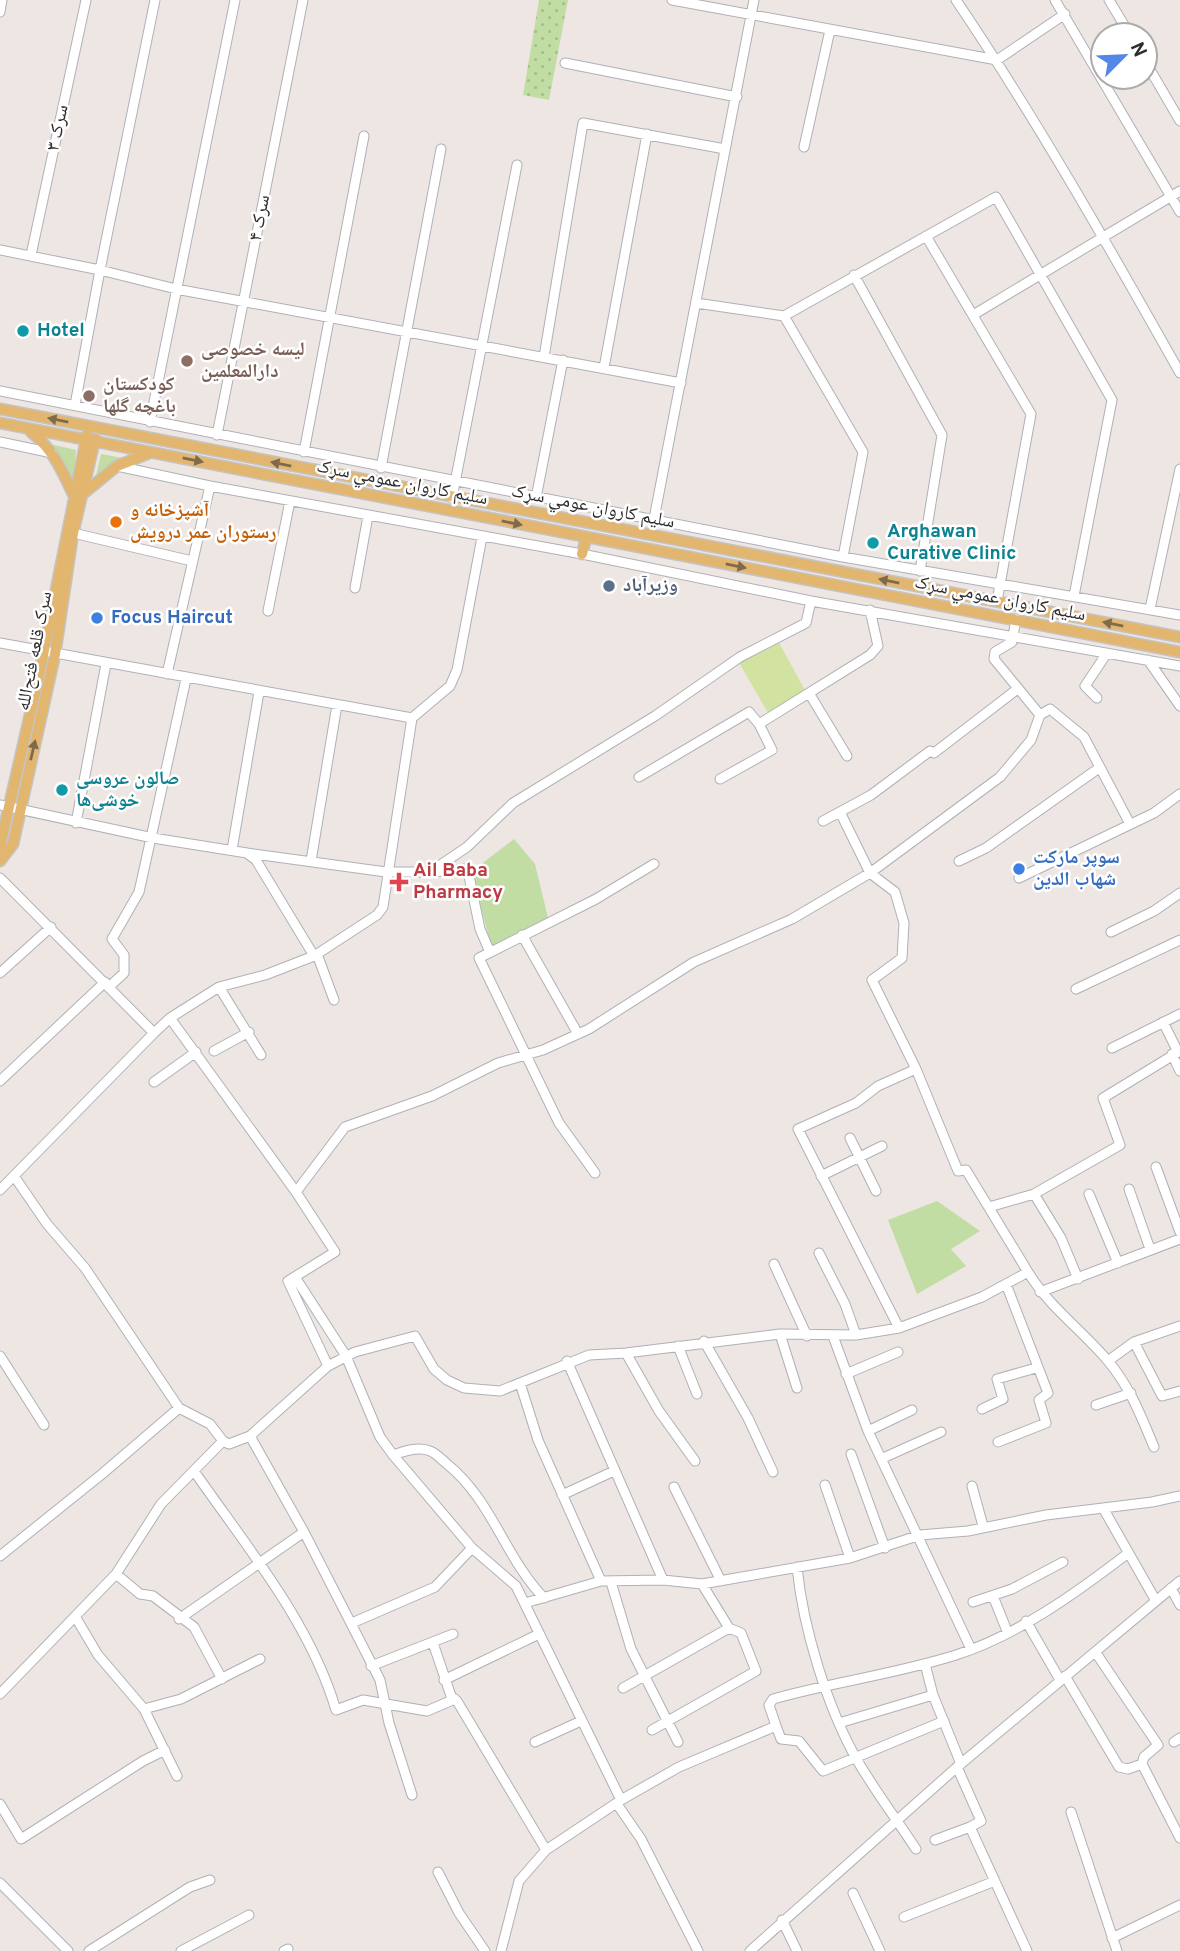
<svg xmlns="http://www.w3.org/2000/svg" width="1180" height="1951" viewBox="0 0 1180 1951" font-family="Overpass,'Noto Naskh Arabic',sans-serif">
<defs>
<pattern id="park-dots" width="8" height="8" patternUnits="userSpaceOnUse" patternTransform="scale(1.75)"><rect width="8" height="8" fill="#c1dda4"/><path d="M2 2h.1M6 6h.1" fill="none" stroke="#a6be8e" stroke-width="1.8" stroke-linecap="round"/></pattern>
</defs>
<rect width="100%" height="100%" fill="#ede6e2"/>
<path fill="#c1dda4" d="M50,444L76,450L73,481Z
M101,454L123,458L96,476Z
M514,839L535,864L548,918L492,948L471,872Z
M937,1201L980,1231L951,1249L966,1266L917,1294L888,1220Z"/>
<path fill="url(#park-dots)" d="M539,0H568L549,100L523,95Z"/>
<path fill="#d2e3a1" d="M777,639L806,692L768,713L738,661Z"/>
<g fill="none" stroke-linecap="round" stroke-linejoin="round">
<g stroke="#aeb1b8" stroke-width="11">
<path id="minor" d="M155,0L100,270L176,289L681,383
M672,0L997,60L1065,14
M956,0C1037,120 1109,247 1180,373
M1055,0L1180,212
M1109,0L1130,35
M0,12L2,0
M1145,61L1180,121
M565,63L737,97
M804,147L830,30
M926,236L1031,414L997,601
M0,250L100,270L75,405
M31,255L86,0
M854,275L942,435L920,571
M696,303L784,316L863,452L843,557
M973,315L1180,191
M784,316L996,197L1112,400L1074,596
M544,357L583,123L725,149
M604,368L647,134
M0,391L843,557L1180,615
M150,422L235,0
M217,435L303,0
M0,442L52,453
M304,452L364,136
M117,466L210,486L582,554L811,601L1180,666
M381,468L441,149
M452,498L517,165
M536,498L563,360
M654,519L754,0
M73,533L192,561
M355,588L368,516
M1150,609L1180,469
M268,611L290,501
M0,643L412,718
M1148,660L1180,706
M167,674L210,486
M809,693L847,756
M1097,698L1085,686L1107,653
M1040,715L1050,709L1084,737L1130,824
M639,777L749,712L759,724L870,655L878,646L870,610
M720,779L772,750L759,724
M0,805L153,838L247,853L386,872H430L467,847L513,803L655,716L740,657L806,623L811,601
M840,812L870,873L895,892L904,923L902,958L872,980L916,1069L958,1171L966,1170L1028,1272
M823,821L871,795L930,751L934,753L1016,690
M76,823L106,664
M232,850L259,692
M248,854L256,860L314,956
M311,861L337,705
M959,861L986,848L1099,768
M434,872L464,869L468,871L480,929L489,950
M0,878L154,1033L0,1190
M1019,878L1154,813L1180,794
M1111,932L1154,911L1180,893
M522,935L578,1034
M317,954L334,1000
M0,973L51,927
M110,986L124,973V955L112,939L139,892L186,679
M219,987L261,1055
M1076,989L1180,940
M170,1018L219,987L265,975L314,956L377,915L383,907L412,718L450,686L457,670L482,537
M1163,1022L1178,1052
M154,1033L170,1018L296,1192
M1112,1048L1180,1014
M214,1051L249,1032
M1172,1054L1180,1071
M0,1081L105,982
M154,1082L196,1052
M850,1138L876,1191
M1156,1167L1180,1232
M595,1173L559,1123L479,958L596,899L654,864
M14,1176L47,1224L85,1268L179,1408
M821,1176L882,1146
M1129,1189L1150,1249
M1034,1194L1061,1238L1078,1279
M1089,1194L1118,1263
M989,1207L1034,1194L1120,1145L1103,1098L1180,1051
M819,1253L845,1304L856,1335
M774,1264L807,1336
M295,1277L346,1356L380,1437L393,1455L472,1548L516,1586L621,1800
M1040,1292L1180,1239
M899,1328L798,1129L856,1103L878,1086L916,1069
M780,1334L797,1388
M833,1336L868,1431L971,1649
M704,1341L748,1418L773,1472
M1134,1342L1162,1396L1180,1391
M678,1346L697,1394
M626,1353L659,1411L695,1461
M0,1356L44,1425
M567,1361L663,1580
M1108,1361L1134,1342L1180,1326
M328,1366L288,1281L335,1252L296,1192L345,1127L432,1096L498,1063L543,1050L589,1029L694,962L792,919L870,873L1000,777L1031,740L1040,715L994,659L995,652L1012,642L1016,619
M846,1374L898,1352
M520,1383L538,1440L601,1581
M1096,1405L1131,1393
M982,1409L1003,1399L997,1379L1036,1368
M868,1431L912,1410
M250,1436L304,1532L380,1680L389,1723L412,1795
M998,1442L1046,1423L1039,1400L1048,1393L1006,1284
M851,1454L885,1548
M393,1455C404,1451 419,1446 430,1451C436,1453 442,1460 447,1464C492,1500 505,1558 544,1598
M883,1458L941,1432
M194,1471C246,1546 310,1622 336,1710L363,1700L427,1711L455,1699
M825,1485L850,1558
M972,1486L983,1526
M674,1487L720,1579
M562,1495L614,1471
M1103,1508L1156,1601
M0,1556L102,1474L179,1408L210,1424L223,1441
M797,1567C803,1628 827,1707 857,1760C875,1791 897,1820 916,1849
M116,1574L140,1594L153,1596L194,1627L222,1679
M611,1582L631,1649L678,1742
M1171,1588L1180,1605
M993,1596L1007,1631
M973,1602L1012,1589L1063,1562
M525,1603L601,1581L663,1580L702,1584L850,1558L920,1535L968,1531L1046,1515L1152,1502L1180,1496
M76,1618L98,1655L144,1709L177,1776
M179,1619L304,1532
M1026,1621L1060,1680
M352,1623L435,1587L472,1548
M433,1643L451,1696L457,1701L546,1850
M925,1664L933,1695L961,1764
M371,1666L453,1634
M1065,1676L1119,1767L1128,1769L1142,1764L1144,1757L1158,1745L1096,1653
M444,1680L539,1634
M623,1688L729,1628
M0,1694L116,1574L161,1504L223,1441L229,1444L250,1436L328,1366L355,1352L415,1336L434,1369L447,1380L464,1388L500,1391L589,1355L626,1353L780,1334L856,1335L899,1328L982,1297L1028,1272C1049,1307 1082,1330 1108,1361C1130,1387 1141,1416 1154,1447
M144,1709L181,1699L260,1659
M839,1723L933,1695
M776,1726L781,1739L799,1741L823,1771L944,1721
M652,1730L756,1671L741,1633L729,1628L702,1584
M535,1742L581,1721
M1174,1742L1180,1738
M1142,1764L1180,1838
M957,1767L981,1821L970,1827L1027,1951
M0,1804L21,1839L143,1761L165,1750
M617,1804L641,1839L698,1951
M1071,1812L1117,1951
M935,1840L970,1827
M438,1872L459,1913L485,1951
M0,1883L68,1951
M853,1893L880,1951
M904,1917L995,1881
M782,1920L797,1951
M1112,1938L1180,1905
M89,1951L190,1887L210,1880
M181,1951L249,1915
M284,1951L288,1949
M501,1951L519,1881L546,1850L621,1800L679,1767L776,1726L769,1705L773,1699C833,1682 896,1674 956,1655C1018,1635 1076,1593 1127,1554
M750,1951L957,1767L1180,1581"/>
</g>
<g stroke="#c4c4c4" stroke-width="13">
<path id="major" d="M0,409L1180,637
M0,423L1180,652
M31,432C52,448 62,470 73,494
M84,493L117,466L147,454
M582,554L586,538
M0,846L38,680L87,435
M0,861L13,844L55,654L73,533L95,439"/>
</g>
<use href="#minor" stroke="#fff" stroke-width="9"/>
<use href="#major" stroke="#e3b670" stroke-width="10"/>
</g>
<defs><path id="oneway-solid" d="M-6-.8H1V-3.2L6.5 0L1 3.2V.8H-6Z" transform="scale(1.75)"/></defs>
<g fill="#7f6b4b">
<use href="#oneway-solid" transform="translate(58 420) rotate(-169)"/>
<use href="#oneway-solid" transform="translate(193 460) rotate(11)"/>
<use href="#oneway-solid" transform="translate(281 464) rotate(-169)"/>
<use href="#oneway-solid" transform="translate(512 523) rotate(11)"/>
<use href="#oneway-solid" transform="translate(736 566) rotate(11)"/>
<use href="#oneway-solid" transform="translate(889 581) rotate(-169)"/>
<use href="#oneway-solid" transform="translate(1113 624) rotate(-169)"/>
<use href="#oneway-solid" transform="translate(33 750) rotate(-77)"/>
</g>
<g fill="#0f9aa8" stroke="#fff" stroke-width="2.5">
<circle cx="23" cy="331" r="7"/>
<circle cx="873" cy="543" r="7"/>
<circle cx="62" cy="790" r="7"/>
</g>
<g fill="#8d6e63" stroke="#fff" stroke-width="2.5">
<circle cx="187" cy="361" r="7"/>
<circle cx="89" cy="396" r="7"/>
</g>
<circle fill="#e8710a" stroke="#fff" stroke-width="2.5" cx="116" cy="522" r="7"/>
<circle fill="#5c6f8a" stroke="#fff" stroke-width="2.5" cx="609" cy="586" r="7"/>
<g fill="#3f7fe0" stroke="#fff" stroke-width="2.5">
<circle cx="97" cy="618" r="7"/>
<circle cx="1019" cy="869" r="7"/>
</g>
<path fill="#e0444e" stroke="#fff" stroke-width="2.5" d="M395.5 871.5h7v7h7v7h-7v7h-7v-7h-7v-7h7z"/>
<g text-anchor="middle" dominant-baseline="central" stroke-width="5" stroke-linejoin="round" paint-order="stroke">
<g font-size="19" fill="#2d2d2d" stroke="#fff">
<text transform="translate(58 128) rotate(-78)">سرک ۳</text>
<text transform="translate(260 218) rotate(-79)">سرک ۴</text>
<text transform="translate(402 483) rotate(11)">سلیم کاروان عمومي سړک</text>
<text transform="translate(593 507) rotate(11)">سلیم کاروان عومي سړک</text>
<text transform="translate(1000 599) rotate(11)">سلیم کاروان عمومي سړک</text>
<text transform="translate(35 651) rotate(-79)">سرک قلعه فتح‌الله</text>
</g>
<g font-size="19" font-weight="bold" fill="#0d838f" stroke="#fff" text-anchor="start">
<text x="37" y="331">Hotel</text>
<text x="887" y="532">Arghawan<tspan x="887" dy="22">Curative Clinic</tspan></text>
<text x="76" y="779">صالون عروسی<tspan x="76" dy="22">خوشی‌ها</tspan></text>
</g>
<g font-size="19" font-weight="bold" fill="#785e54" stroke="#fff" text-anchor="start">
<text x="201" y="350">لیسه خصوصی<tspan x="201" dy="22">دارالمعلمین</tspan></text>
<text x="103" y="385">کودکستان<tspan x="103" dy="22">باغچه گلها</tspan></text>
</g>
<g font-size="19" font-weight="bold" fill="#c56008" stroke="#fff" text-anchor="start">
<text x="130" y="511">آشپزخانه و<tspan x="130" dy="22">رستوران عمر درویش</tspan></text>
</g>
<g font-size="19" font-weight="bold" fill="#4e5e75" stroke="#fff" text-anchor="start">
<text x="623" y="586">وزیرآباد</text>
</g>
<g font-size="19" font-weight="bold" fill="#366cbe" stroke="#fff" text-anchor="start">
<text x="111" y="618">Focus Haircut</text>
<text x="1033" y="858">سوپر مارکت<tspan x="1033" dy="22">شهاب الدین</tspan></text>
</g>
<g font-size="19" font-weight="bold" fill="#be3a42" stroke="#fff" text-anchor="start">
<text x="413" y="871">Ail Baba<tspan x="413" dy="22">Pharmacy</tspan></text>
</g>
</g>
<g transform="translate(1124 56) rotate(66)"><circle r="33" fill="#ffffff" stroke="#ababab" stroke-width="2"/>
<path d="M0-5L12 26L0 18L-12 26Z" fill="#5387e8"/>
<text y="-10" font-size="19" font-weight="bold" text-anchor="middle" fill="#2d2d2d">N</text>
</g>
</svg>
